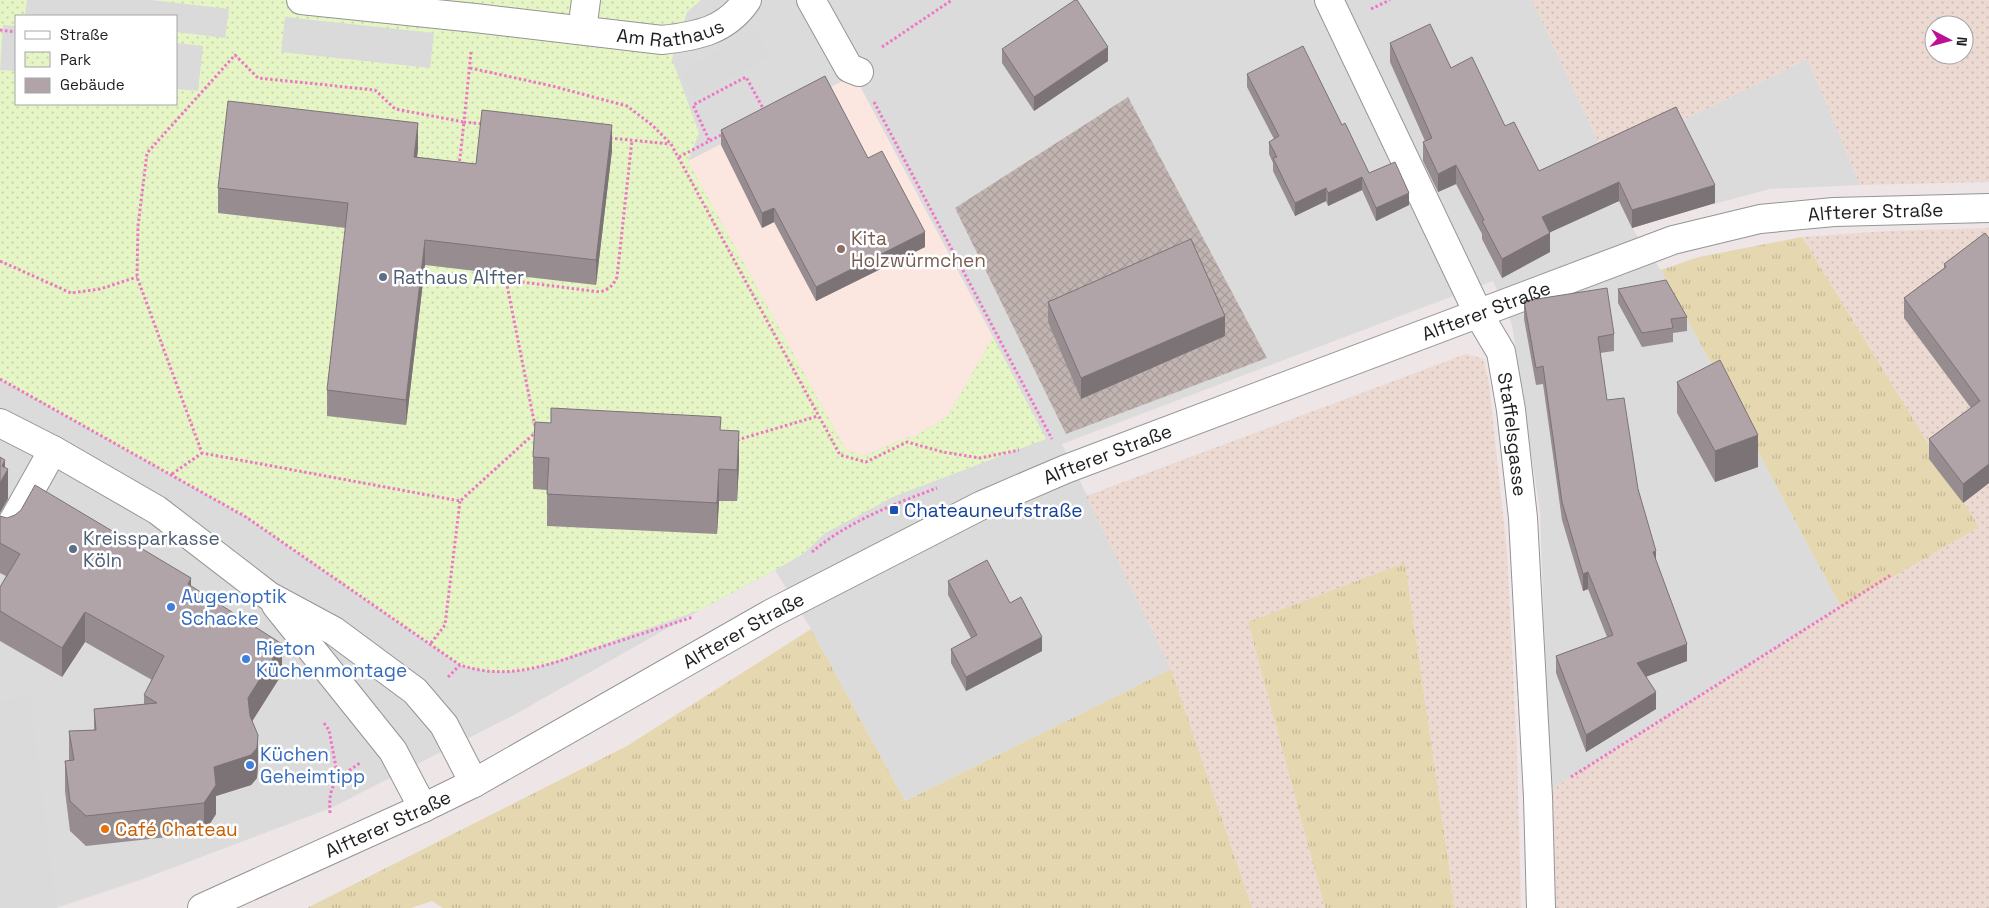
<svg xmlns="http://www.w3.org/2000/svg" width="1989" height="908" viewBox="0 0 1989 908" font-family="'Space Grotesk',sans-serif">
<defs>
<pattern id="construction-cross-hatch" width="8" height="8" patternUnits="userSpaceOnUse" patternTransform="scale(1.25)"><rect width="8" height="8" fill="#c2b5b1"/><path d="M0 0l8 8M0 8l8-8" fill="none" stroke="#a69b98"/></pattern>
<pattern id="farmland-dots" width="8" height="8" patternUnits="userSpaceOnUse" patternTransform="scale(1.25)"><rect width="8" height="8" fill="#ecdad2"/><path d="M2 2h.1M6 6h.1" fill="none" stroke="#cabbb4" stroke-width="1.8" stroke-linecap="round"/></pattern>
<pattern id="grass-tufts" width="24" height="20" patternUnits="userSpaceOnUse" patternTransform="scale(1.25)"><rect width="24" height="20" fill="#e5d7af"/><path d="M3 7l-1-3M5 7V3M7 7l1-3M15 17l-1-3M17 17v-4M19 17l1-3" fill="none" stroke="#c4b896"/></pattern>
<pattern id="park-dots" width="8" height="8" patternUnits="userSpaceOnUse" patternTransform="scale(1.25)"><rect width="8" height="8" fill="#e6f5c5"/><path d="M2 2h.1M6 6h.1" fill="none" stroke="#c5d2a9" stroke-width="1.8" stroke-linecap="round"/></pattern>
</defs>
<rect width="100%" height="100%" fill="#eee5e6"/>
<path fill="#dcdbdc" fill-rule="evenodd" d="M0,0H1532L1606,158L1808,59L1860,185L1770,189L1658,219L1632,228L1661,270L1841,607L1550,790L1540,512L1512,325L1493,281L1062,444L1171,669L905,801L811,629L775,570L700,610L514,715L331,808L143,879L56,908H0ZM16,16H176V104H16Z"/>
<path fill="#fce7e0" d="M854,75L993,337L948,416L914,437L905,438L864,456L846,450L688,161Z"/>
<path fill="url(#construction-cross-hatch)" d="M1128,97L1267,358L1066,434L955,208Z"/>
<path fill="url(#farmland-dots)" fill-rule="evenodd" d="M1532,0H1989V182L1860,185L1808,59L1606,158ZM1934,25H1964V55H1934Z
M1989,228V908H1550V790L1841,607L1979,527L1802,237L1889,231Z
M1466,354L1483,359L1489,383L1507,553L1517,749L1521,908H1455L1405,564L1248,622L1325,908H1252L1171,669L1086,496Z"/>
<path fill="url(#grass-tufts)" d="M1802,237L1979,527L1841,607L1661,270L1699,257Z
M1405,563L1455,908H1325L1248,622Z
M811,629L905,801L1171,669L1252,908H443L432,901L411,908H307L627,746Z"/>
<path fill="url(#park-dots)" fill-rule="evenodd" d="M0,0H701L687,12L672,59L699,133L688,161L846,450L865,456L905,438L914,437L948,416L993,337L1046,439L895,496L825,533L803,554L775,570L700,610L530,670C506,672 483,673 460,665L246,517L0,379ZM16,16H176V104H16Z"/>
<path fill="#dadada" d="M27,0H151L229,9L225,38L176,32V16H41L25,14Z
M285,17L434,33L430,68L281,52Z
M3,25L16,26V71L0,70Z
M756,30L769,57L694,97L680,71Z
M176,43L203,46L198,91L176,89Z
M30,697L56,908H0V701Z"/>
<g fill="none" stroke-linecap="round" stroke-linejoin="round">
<g stroke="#959595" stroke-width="30">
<g id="minor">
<path id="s1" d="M301,0L475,18L662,40C697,36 726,31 747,0"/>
<path d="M811,0L849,68L859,72"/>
<path id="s2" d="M1329,0L1479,315L1501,352L1511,410L1523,518L1538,797L1541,908"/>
<path d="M582,30L586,0"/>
<path d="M0,423L53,450L157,510L269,596L334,631L415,691L444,725L474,783"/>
<path d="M7,532L53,450"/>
<path d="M276,605L393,751L423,808"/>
<path id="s3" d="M202,908L423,808L474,783L772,613L982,505L1066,469L1673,240L1760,219L1834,212L1989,208"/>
</g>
</g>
<path stroke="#ef76c6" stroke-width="3" stroke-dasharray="2.5 2.5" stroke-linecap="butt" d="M1371,9L1390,0
M0,30L16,32
M882,47L952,0
M471,52L464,122L484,124
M470,68L552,86L627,106L652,125L671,144L840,455L866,462L907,442L943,452L980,458L1019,450
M874,102L1052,439
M610,138L670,144
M709,140L693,105L746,77L764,110
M679,157L725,133
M459,166L464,122L395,109L375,90L258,78L235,55L147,153L138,226L137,277L202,453L460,501L536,432
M0,261L71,293L100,289L137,277
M0,379L246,517L460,665C511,682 553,663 601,647C632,637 662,627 693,617
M535,426L506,280L600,292C609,289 613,286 617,277L632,140
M737,440L818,416
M172,474L202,453
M812,552C847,522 894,504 937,488
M431,643L445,625L460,501
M448,677L460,665
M324,723L329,730L338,778
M1571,777L1891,575
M330,813C328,782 337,779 360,763"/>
<use href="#minor" stroke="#fff" stroke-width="28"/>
</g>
<path fill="#978d90" d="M1390,43L1451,68L1505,126L1539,171L1676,107L1715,203L1632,228L1619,201L1550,232V252L1502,278L1482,239V234L1456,184L1438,192L1423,161V142L1425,141L1390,62Z
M1002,49L1108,61L1034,111L1002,63Z
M1247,74L1342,125L1369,173L1409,205L1376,221L1362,190L1328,206L1326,201L1295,216L1273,171V163L1269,154V142L1274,139L1247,87Z
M721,130L868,158L925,247L816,301L774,222L762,228L721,145Z
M418,149L417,157L476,164L612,150L596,285L425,265L406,425L327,416V390L346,228L218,213V188Z
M1985,233L1989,483L1963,503L1929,459V439L1971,408L1904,318V298L1944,268V264Z
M1618,289L1687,317V331L1673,333V342L1642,347L1618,303Z
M1524,301L1614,334V351L1600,353L1607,400L1638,489L1656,562L1687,661L1646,677L1656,709L1586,752L1556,673V656L1607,637L1588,589L1583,591L1562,520L1543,384L1536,385L1524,319Z
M1048,302L1225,336L1081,399L1048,322Z
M1677,382L1758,467L1715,482L1677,413Z
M721,430L739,463L737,501H719L717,534L547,526V490L533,489V457Z
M0,516L191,586L282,674L252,721L258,765L257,778L251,785L216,796V814L204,833L86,846L70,831L65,791V761H69V731L94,730V709L144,704V695L152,680L85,642L62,677L0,641V587L6,576L0,573Z
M948,581L1010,603L1042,651L966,691L951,663V649L971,638L948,595Z"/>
<path fill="#7b7376" d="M1108,47V61L1034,111V97Z
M418,123V149L414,182V157Z
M612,125V150L596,285V260Z
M1456,165V184L1438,192V174Z
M1362,177V190L1328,206V193Z
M1619,182V201L1542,236V217Z
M1715,185V203L1632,228V210Z
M1326,188V201L1295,216V203Z
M1409,193V205L1376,221V208Z
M774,208V222L762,228V213Z
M925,232V247L816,301V287Z
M1550,233V252L1502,278V259Z
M425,240V265L406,425V400Z
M1225,316V336L1081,399V378Z
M739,431V463L737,501V470Z
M1758,435V467L1715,482V451Z
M5,460V474L8,469V499L0,513V483L2,466Z
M1989,464V483L1963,503V484Z
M719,469V501L717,534V503Z
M1656,551V569L1653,552Z
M1588,572V589L1583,591V574Z
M191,578V608L188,584Z
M85,612V642L62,677V648Z
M1042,637V651L966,691V677Z
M282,644V674L248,728V698Z
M1687,644V661L1637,680V663Z
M1656,692V709L1586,752V735Z
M258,735V765L257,778L251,785L216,796V814L204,833V803L214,767Z"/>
<path fill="#b0a4a8" stroke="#7b7376" d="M1075,0H1077L1108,47L1034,97L1002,49Z
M1430,24L1451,68L1472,57L1505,126L1514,122L1539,171L1676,107L1715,185L1632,210L1619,182L1542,217L1550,233L1502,259L1482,221L1484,220L1456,165L1438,174L1423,142L1432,138L1390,43Z
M1303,46L1342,125L1345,123L1369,173L1395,162L1409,193L1376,208L1362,177L1328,193L1326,188L1295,203L1273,158L1277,157L1269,142L1279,136L1247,74Z
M825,76L868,158L882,151L925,232L816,287L774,208L762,213L721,130Z
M228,101L418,123L414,157L476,164L482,110L612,125L596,260L425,240L406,400L327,390L348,203L218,188Z
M1985,233L1989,238V464L1963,484L1929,439L1980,401L1904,298L1946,267L1944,264Z
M1191,239L1225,316L1081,378L1048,302Z
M1666,280L1687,317L1671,319L1673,328L1642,333L1618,289Z
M1607,288L1614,334L1598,337L1607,400L1624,398L1638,489L1656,551L1653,552L1687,644L1637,663L1656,692L1586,735L1556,656L1613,635L1588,572L1583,574L1562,502L1543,366L1536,368L1524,301Z
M1720,360L1758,435L1715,451L1677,382Z
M551,408L721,417L720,430L739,431L737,470L719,469L717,503L547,494L549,458L533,457L535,422L551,423Z
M0,457L5,460L2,466L8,469L0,483Z
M35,485L191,578L188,584L282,644L248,698L250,716L258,735L257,748L251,755L214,767L216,785L204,803L86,816L70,801L65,761L74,760L69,731L96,730L94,709L157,703L144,695L164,656L85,612L62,648L0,611V587L20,554L0,543V516L7,518L15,515L21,510Z
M987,560L1010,603L1021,597L1042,637L966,677L951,649L977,635L948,581Z"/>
<circle fill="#8d6e63" stroke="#fff" stroke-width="2" cx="841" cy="249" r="5"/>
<g fill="#5c6f8a" stroke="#fff" stroke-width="2">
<circle cx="383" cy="277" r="5"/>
<circle cx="73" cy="549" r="5"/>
</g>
<rect fill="#1a4fb4" stroke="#fff" stroke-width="2" x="889" y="505" width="10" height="10" rx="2.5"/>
<g fill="#3f7fe0" stroke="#fff" stroke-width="2">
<circle cx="171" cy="607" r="5"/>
<circle cx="246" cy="659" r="5"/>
<circle cx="250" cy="765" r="5"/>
</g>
<circle fill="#e8710a" stroke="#fff" stroke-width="2" cx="105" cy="829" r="5"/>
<g text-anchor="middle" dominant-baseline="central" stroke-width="5" stroke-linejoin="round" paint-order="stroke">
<g font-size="19" fill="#1e1e1e" stroke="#fff">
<text stroke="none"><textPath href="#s1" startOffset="372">Am Rathaus</textPath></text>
<text stroke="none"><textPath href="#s3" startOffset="1824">Alfterer Straße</textPath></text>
<text stroke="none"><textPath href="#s3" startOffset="1419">Alfterer Straße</textPath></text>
<text stroke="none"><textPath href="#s2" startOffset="475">Staffelsgasse</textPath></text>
<text stroke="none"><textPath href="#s3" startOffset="1014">Alfterer Straße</textPath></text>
<text stroke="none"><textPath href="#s3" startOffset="609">Alfterer Straße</textPath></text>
<text stroke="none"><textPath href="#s3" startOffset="204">Alfterer Straße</textPath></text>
</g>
<g font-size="19" fill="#785e54" stroke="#fff" text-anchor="start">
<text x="851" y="238">Kita<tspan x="851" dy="22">Holzwürmchen</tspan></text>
</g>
<g font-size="19" fill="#4e5e75" stroke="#fff" text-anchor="start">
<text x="393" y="277">Rathaus Alfter</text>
<text x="83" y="538">Kreissparkasse<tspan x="83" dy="22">Köln</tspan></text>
</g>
<g font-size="19" fill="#164399" stroke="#fff" text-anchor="start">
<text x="904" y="510">Chateauneufstraße</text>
</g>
<g font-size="19" fill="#366cbe" stroke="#fff" text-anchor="start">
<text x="181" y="596">Augenoptik<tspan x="181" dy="22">Schacke</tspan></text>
<text x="256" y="648">Rieton<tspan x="256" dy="22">Küchenmontage</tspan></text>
<text x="260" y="754">Küchen<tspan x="260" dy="22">Geheimtipp</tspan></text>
</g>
<g font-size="19" fill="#c56008" stroke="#fff" text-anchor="start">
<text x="115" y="829">Café Chateau</text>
</g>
</g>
<rect x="15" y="15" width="162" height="90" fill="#ffffff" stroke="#a5a5a5"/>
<rect x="25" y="31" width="25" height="8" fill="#ffffff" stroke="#a5a5a5"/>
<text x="60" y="40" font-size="15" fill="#1e1e1e">Straße</text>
<rect x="25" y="52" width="25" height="15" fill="url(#park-dots)" stroke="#a5a5a5"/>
<text x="60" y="65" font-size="15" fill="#1e1e1e">Park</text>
<rect x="25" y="78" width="25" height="15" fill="#b0a4a8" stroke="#a5a5a5"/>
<text x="60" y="90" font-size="15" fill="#1e1e1e">Gebäude</text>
<g transform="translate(1949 40) rotate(96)"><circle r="24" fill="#ffffff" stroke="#a5a5a5"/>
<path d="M0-4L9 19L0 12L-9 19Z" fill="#bd1094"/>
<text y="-8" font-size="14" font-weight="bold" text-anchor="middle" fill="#1e1e1e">N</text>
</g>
</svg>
